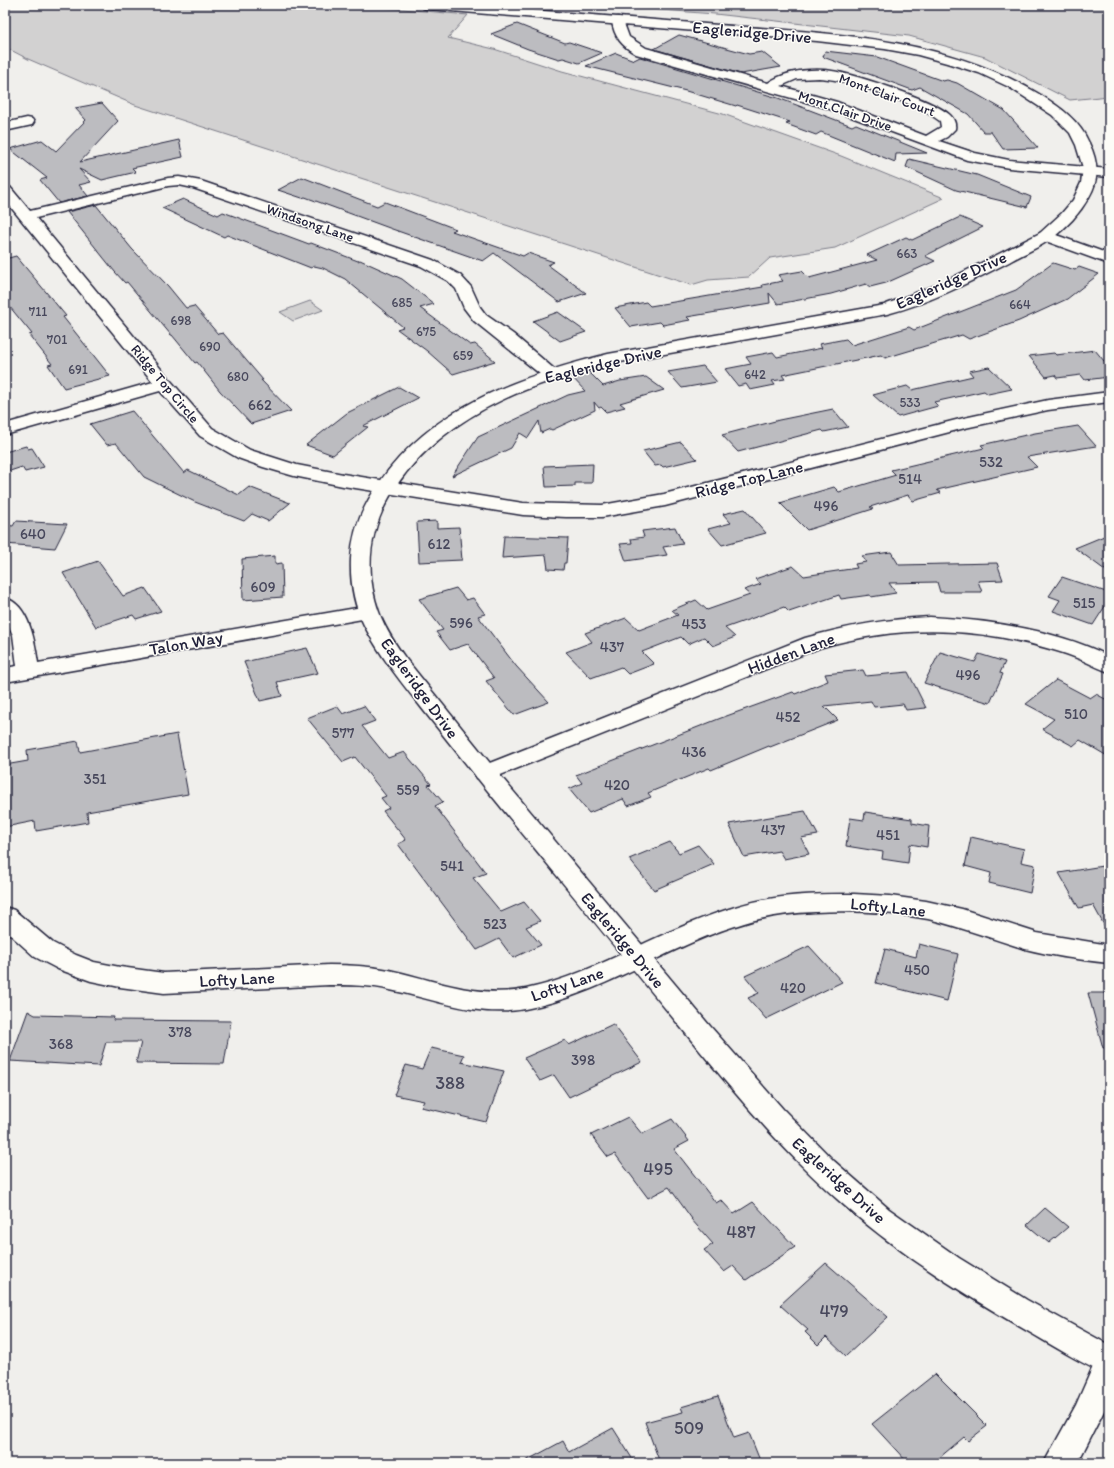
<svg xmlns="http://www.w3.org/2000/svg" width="1114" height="1468" viewBox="0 0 1114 1468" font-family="Itim,sans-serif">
<rect width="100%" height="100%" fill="#f0efec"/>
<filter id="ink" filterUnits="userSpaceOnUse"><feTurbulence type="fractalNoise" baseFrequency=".025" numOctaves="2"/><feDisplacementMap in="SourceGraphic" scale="8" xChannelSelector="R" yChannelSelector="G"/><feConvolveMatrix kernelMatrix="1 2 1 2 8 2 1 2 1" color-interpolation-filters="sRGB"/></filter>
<g filter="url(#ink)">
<path fill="#d2d1d1" stroke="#7a7a86" d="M5,5H359L468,15L448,38L494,49L562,71L723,114L841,156L944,198L835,248L770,258L749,277L708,280L691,285L135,105L28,59L5,47Z
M593,5H1109V96L1070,100L985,57L909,36L715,14Z
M310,301L323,310L293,321L280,312Z"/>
<path fill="#bcbcc0" stroke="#22223b" d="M517,24L565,43L569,42L602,53L579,63L563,58L559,59L528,49L491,34Z
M679,35L749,54L762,52L781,67L741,74L654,49Z
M825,51L877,57L943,81L947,80L957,83L1004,110L1038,148L1003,149L991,132H984L968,114L920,87L912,90L823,57Z
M616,53L634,60L640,57L778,98L852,126L856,124L927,153L896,154L895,162L821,132L816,135L786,124L790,122L737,105L736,106L686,91L586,66Z
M102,103L118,121L80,162L179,140L183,157L132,168L136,172L102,180L79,169L91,182L79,185L88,196L59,203L40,180L47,178L10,149L42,140L56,151L86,120L75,108Z
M909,159L977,175L1031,197L1027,207L956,190L906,167Z
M302,177L377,206L385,202L456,229L452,231L523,256L528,253L554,262L548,265L586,293L559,302L494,253L483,261L392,229L305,197L302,198L278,190Z
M183,199L218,215L223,212L309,244L311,243L358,261L360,260L402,279L434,304L420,308L470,345L475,344L495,361L453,374L427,351L397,329L403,327L345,279L323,268L314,266L311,268L227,235L224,237L162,208Z
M96,205L132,249L168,286L186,308L194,306L218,334L223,333L263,380H261L291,411L251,424L220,391L197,362L195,363L172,335H171L127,282L125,283L115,272L67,212Z
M960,217L983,227L925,256L935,261L886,283L870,287L866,284L831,294L778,304L769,293L770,303L687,317L690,320L663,325L660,322L631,327L615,308L646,302L650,306L763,287L762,285L783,281L778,275L802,271L809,278L877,260L867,255L906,237L912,240Z
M16,256L66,316L63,317L110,376L64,388L48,365L52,364L29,335L32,334L5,301V259Z
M1053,263L1075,270L1079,267L1099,274L1067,299L1019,321L969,339L962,335L885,358L881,355L782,375L785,379L772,381L775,385L750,390L746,384L738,386L725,369L751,364L746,357L773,352L777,357L822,348L819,344L846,339L852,345L909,327L914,330L1016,290Z
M558,312L586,332L560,341L533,321Z
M1095,350L1109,367V377L1085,380L1081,375L1057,378L1055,375L1046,377L1029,356L1054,353L1056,355Z
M703,366L717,382L682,388L668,372Z
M989,367L1012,389L988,394L984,391L934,402L938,406L898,417L873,395L907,386L912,390L973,376L969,371Z
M588,371L603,386L620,381L646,377L664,390L620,403L625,407L606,412L601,407L599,408L594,402L595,410L552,430L550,429L541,433L539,421L528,438L520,433L511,448L452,476L478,437L568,395L585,391L571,376Z
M399,387L418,398L363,426L368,427L333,455L306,445L347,413Z
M833,409L848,427L824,432L822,430L738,452L722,435L779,420Z
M132,411L184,473L188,470L239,495L249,487L290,503L268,521L252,514L244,521L195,502L144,477L116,443L107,445L90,424Z
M1078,426L1096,446L1027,457L1037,467L937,490L941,493L913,501L908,495L870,507L873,509L807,530L780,503L834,487L839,492L896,475L891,470L984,448L981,445L1035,433Z
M681,442L697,459L663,467L661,465L655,466L643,451Z
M26,446L28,449L32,448L44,467L25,472L22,467L10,471L5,463V452Z
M593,464L592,483H575V486L546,487L544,466Z
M745,509L766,533L722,545L708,529L731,523L723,514Z
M16,521L67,524L55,548L5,544V525L13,526Z
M437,521V528L459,527L462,560L419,562L417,522Z
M675,527L683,544L663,547L667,555L626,561L620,544L632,543L631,539L644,537L642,531Z
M1109,534V573L1075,548Z
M504,536L568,538L566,563H564L563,570L548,569L546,555L502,558Z
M891,552L899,565L997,563L1003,580L978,581L982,592H940L937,582L889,583L896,593L871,597L870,595L841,599L839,595L789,612L784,607L725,628L735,637L713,646L704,637L688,644L681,637L642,652L654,664L628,674L621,667L591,678L566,652L592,642L585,633L626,618L639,630L678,615L672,610L696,600L707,610L750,595L744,590L761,584L755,579L793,566L804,576L857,568L855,564L866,562L862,556Z
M275,556V564L282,563L283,597L243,600L242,559Z
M98,561L123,596L145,588L161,611L136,619L133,615L96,627L63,573Z
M1062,577L1109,593V600L1093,625L1053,611L1060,600L1049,596Z
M456,588L466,600L473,598L485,614L478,616L516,666L549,702L514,715L486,681L494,678L468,644L450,650L436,632L443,630L419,599Z
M307,648L318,673L277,682L282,696L260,701L244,662Z
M940,652L975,662L979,654L1005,662L1000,673L1003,674L990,703L924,683Z
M863,670L866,676L908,672L926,708L906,710L903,704L874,707L871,701L824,706L838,720L770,747L769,746L711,770L709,768L648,793L651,797L628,806L623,799L589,813L569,789L582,783L576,775L721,718L793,692L795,694L828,681L825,674Z
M1056,680L1090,698L1096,694L1109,701V757L1080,740L1073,746L1042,729L1054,719L1026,704Z
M337,706L343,714L364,706L375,721L362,726L388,758L404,752L431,784L428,785L443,802L435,806L486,873L473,878L501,912L524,902L540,921L526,927L541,945L513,958L499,939L477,950L398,844L406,840L383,811L389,808L381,798L386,796L355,757L343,762L307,718Z
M177,734L188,794L87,812L88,822L36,831L35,821L5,827V765L28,761L27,750L78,741L80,752Z
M805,811L818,835L801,838L809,854L784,859L779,851L744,857L729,824Z
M865,812L912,819V823L929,826L927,847L910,844L908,863L882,859L883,852L846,846L850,818L864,820Z
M971,837L1024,849L1021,862L1035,865L1030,893L989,883L991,873L965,866Z
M670,842L679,853L698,845L714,864L654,890L629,859Z
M1109,865V934L1093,905L1079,908L1059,873Z
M919,944L958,954L947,1001L876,983L885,949L916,957Z
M809,946L842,982L766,1019L748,998L759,993L745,976Z
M1088,993H1109V1047L1103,1048Z
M28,1011L35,1015L114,1017L113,1020L231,1021L224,1064L136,1063L141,1042H106L99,1066L10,1061Z
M613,1024L642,1062L569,1097L554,1075L540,1081L524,1058L565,1040L569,1045Z
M431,1048L464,1055L461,1062L504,1071L486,1122L421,1107L424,1101L394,1095L406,1065L422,1069Z
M628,1117L642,1134L672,1119L689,1141L674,1149L716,1203L721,1200L734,1214L753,1202L795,1247L746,1280L733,1266L724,1272L704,1250L713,1244L691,1219H692L669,1187L648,1198L615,1154L608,1157L591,1135Z
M1045,1208L1068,1227L1049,1243L1027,1225Z
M826,1263L888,1317L846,1356L826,1337L818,1345L805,1332L808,1330L780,1305Z
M935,1374L987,1426L968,1441L964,1437L933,1463H908L872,1424Z
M718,1396L734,1438L749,1433L761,1463H660L645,1422L683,1412L681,1407Z
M613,1428L635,1463H522L563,1441L569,1452Z"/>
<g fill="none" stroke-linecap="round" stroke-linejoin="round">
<g stroke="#22223b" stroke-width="3">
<path id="minor" d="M618,17L622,18L629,37L646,48L768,83C784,72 805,69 824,70C847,71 934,100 950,115C954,119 956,124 955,129L947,137L939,141L975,153L1009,160L1109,169V177L1009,168L967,160L827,108L636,54C622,46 614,37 612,21L614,18ZM819,78C847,79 918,104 940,121L941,127L926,136L837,102L781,86L797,79Z
M27,118L32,119L34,122L32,125L5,131V123Z
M179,177L201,181L433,260L460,275L471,287L480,307L486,315L513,334L560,374L557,378L551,379L545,378L474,321L464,308L456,289L448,281L421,266L193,188L179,185L168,186L36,218L170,380L212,428L250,450L297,465L343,474L523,503L602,505L664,494L964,418L1048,400L1109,392V402L1048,410L965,428L665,506L602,517H566L523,515L343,486L294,476L263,467L238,458L200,436L160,391L5,435V424L153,382L5,200V186L10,187L30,211L168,178Z
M1045,231L1109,254V264L1040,239L1037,236L1040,233Z
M5,598C29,604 35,642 38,663L368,606L375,608L378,612L375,616L368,618L5,682V668L17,666L13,635L5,618Z
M930,617C989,620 1056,630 1109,656V672C1100,669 1093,665 1084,661C1073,656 1061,652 1050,649C971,626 898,625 819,648L493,778L485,781L477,778L474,773L477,768L805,638C847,626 886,619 930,617Z
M854,894L890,896L926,901L962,909L1037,933L1109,945V963C1081,960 1053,956 1025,949C993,939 961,927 928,919C891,912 853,910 815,912C788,913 761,917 735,926C663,949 600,995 525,1009C477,1018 435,999 390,990C370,985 349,985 329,985L164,993L120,987L91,981L58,969L35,957L5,930V907L14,910L53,943L76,955L94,962L120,967L164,973L329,965C349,965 369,966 389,970C435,980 478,999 526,989C583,977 632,947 686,925C710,915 737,905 763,900C793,894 824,894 854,894Z
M1109,1351V1401L1078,1462L1044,1463L1076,1405L1098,1355Z"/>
</g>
<g stroke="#22223b" stroke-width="3">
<path id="major" d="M421,5H470C545,11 619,17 693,23C810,33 936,32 1039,94C1059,106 1080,121 1089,143C1098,161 1100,179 1089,197C1080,213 1066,228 1051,239C1038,248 1023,254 1009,262C970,282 930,303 887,314L609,364C572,374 535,384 500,401C420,439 345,517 379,612C385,629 396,645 406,659L498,773L710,1026L783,1109L834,1161L889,1209L959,1258L1027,1300L1109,1345V1375C1084,1365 1060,1350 1036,1336C970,1298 903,1257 845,1206C783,1152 730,1088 678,1024C632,968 586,912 541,856C503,810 465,763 428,716C405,687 381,658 364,625C354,605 350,581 351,559C352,531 363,506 379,483C432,406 521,376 608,354L884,305L942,283L1040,233L1062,213L1073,200L1081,183L1083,168L1076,145L1070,133L1052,115L1009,87L979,73L947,63L918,55L885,49L817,41L427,9L423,8Z"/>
</g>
<use href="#minor" fill="#fdfcf7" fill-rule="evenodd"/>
<use href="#major" fill="#fdfcf7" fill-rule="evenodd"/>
</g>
</g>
<g text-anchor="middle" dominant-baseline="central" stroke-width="3" stroke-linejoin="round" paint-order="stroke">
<g font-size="13" fill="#48485c">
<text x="907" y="253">663</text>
<text x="402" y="302">685</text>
<text x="1020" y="304">664</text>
<text x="38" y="311">711</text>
<text x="181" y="320">698</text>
<text x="426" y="331">675</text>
<text x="57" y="339">701</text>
<text x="210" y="346">690</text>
<text x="463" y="355">659</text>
<text x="78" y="369">691</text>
<text x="755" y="374">642</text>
<text x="238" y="376">680</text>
<text x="910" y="402">533</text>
</g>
<g font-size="14" fill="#22223b" stroke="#fdfcf7">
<text transform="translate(887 95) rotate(20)">Mont Clair Court</text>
<text transform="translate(845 111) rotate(19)">Mont Clair Drive</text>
<text transform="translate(310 223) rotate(19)">Windsong Lane</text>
<text transform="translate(165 384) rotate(50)">Ridge Top Circle</text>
</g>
<g font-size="15" fill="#48485c">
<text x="260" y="405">662</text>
<text x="991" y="462">532</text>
<text x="910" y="479">514</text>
<text x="826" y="506">496</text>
<text x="33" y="534">640</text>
<text x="439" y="544">612</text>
<text x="263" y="587">609</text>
<text x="1084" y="603">515</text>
<text x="461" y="623">596</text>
<text x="694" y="624">453</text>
<text x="612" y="647">437</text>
<text x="968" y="675">496</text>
<text x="1076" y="714">510</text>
<text x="788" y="717">452</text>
<text x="343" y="733">577</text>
<text x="694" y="752">436</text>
<text x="95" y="779">351</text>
<text x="617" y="785">420</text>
<text x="408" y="790">559</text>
<text x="773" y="830">437</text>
<text x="888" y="835">451</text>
<text x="452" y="866">541</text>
<text x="495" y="924">523</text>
<text x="917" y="970">450</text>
<text x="793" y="988">420</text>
<text x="180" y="1032">378</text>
<text x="61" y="1044">368</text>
<text x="583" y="1060">398</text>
</g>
<g font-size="17" fill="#22223b" stroke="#fdfcf7">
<text transform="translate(752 32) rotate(5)">Eagleridge Drive</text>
<text transform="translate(951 280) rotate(-24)">Eagleridge Drive</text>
<text transform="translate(603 364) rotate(-13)">Eagleridge Drive</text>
<text transform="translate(749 479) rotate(-14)">Ridge Top Lane</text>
<text transform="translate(186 643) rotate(-10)">Talon Way</text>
<text transform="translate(791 653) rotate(-20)">Hidden Lane</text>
<text transform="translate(420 688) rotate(54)">Eagleridge Drive</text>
<text transform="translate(888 907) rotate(6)">Lofty Lane</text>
<text transform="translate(623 940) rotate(50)">Eagleridge Drive</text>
<text transform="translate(237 979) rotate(-3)">Lofty Lane</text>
<text transform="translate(567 984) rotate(-19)">Lofty Lane</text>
<text transform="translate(839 1180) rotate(42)">Eagleridge Drive</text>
</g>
<g font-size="18" fill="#48485c">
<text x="450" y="1083">388</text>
<text x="658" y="1169">495</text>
<text x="741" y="1232">487</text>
<text x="834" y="1311">479</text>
<text x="689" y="1428">509</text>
</g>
</g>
<rect width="1114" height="1468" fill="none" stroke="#fdfcf7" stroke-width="20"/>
<rect x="10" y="10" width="1094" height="1448" fill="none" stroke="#22223b" stroke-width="1.5" filter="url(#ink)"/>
</svg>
